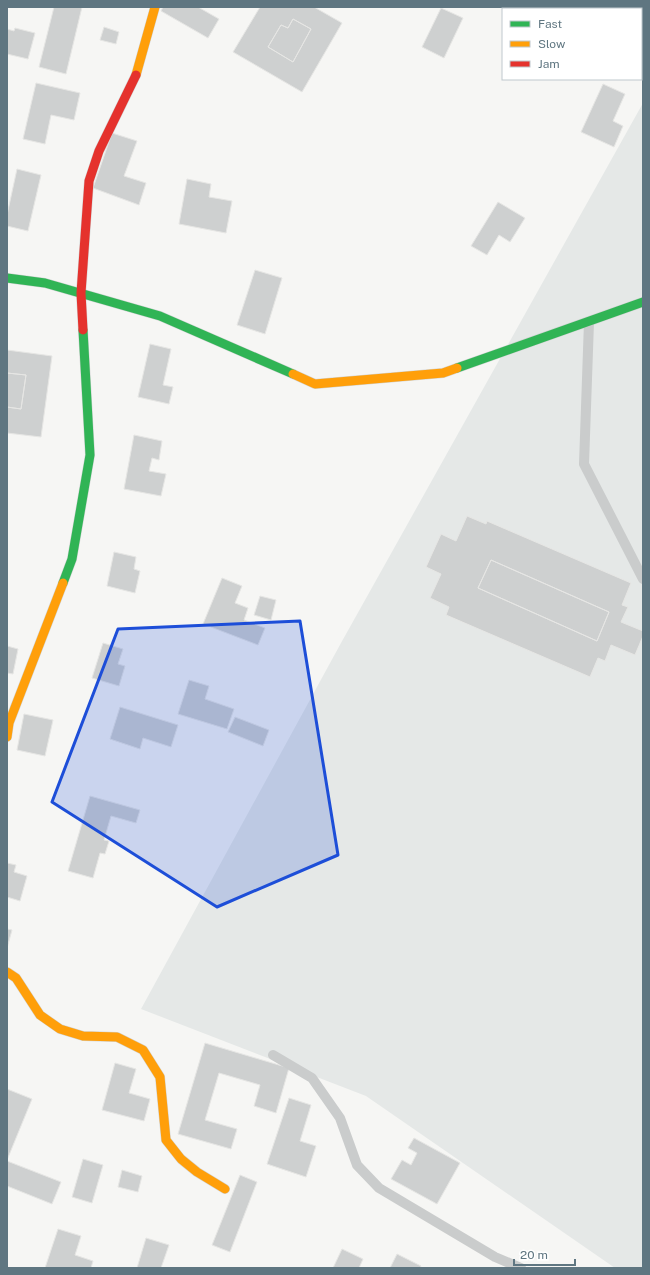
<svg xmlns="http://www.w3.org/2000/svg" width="650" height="1275" viewBox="0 0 650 1275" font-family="'Public Sans',sans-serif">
<rect width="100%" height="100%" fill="#f6f6f4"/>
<path fill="#e5e8e7" d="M643,103V1268H615L366,1096L141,1009L341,643Z"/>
<path fill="#ced0d0" stroke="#e6e6e4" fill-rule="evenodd" d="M54,7H82L66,74L39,67Z
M163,7H198L219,19L208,38L161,11Z
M260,7H314L342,23L302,92L233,52ZM293,19L311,29L293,62L268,47L281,25L288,28Z
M441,8L463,18L444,58L422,47Z
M293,19L311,29L293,62L268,47L281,25L288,28Z
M104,27L119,32L116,44L100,40Z
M15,28L35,33L28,59L7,54V29L14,31Z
M36,83L80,93L74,120L51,115L45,144L23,139Z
M603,84L625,94L613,121L623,126L614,147L581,132Z
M112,133L137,141L124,176L146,183L139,205L93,188Z
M17,169L41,175L28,231L7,226V215Z
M187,179L211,184L209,197L232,201L226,233L179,224Z
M498,202L525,218L510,242L499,235L487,255L471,246Z
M255,270L282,278L265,334L237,325Z
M150,344L171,349L163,385L173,387L169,404L138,397Z
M7,350L52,356L41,437L7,433V407L21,409L26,375L7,373Z
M7,373L26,375L21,409L7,407Z
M134,435L162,441L159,460L152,458L149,471L166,474L161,496L124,489Z
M467,516L486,524L487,521L631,583L622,605L628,607L621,622L643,631V636L635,655L611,645L605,661L598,658L590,677L446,615L449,607L430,598L441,574L426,567L441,534L456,541ZM491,560L609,612L597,641L478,588Z
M114,552L136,557L134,569L140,571L135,593L107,586Z
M491,560L609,612L597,641L478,588Z
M222,578L242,586L235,603L248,608L244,620L265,628L258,645L203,624Z
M260,596L276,600L271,620L254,615Z
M103,643L123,649L118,664L125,666L119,686L92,678Z
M7,646L18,649L13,674L7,673Z
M189,680L209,686L205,699L234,709L227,729L178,714Z
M120,707L178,725L171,747L143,738L140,749L110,739Z
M24,714L53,720L45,756L17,750Z
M235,717L269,730L263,746L228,732Z
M90,796L140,810L136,823L111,816L104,840L109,841L105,854L100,853L93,878L68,871Z
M7,863L16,865L14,872L27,876L20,901L7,897Z
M7,929L12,930L7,948Z
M205,1043L289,1068L276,1113L254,1106L260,1085L219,1073L205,1120L237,1129L231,1149L178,1134Z
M115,1063L136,1069L129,1093L150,1099L144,1121L102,1110Z
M7,1089L32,1099L7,1160Z
M289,1098L311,1105L300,1141L316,1146L306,1177L267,1164Z
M414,1138L460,1163L437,1204L391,1179L402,1160L411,1165L417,1153L408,1148Z
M83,1159L103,1165L92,1203L72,1197Z
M7,1161L61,1182L52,1204L7,1186Z
M122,1170L142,1176L138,1192L118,1187Z
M240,1175L257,1182L230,1252L212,1245Z
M58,1229L81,1236L75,1255L93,1261L91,1268H45Z
M146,1238L169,1245L161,1268H137Z
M342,1249L363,1259L359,1268H333Z
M397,1254L421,1266L420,1268H390Z"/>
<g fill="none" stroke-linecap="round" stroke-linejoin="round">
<g stroke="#d2d4d4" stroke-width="10">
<path id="fast" d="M7,278L45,283L160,316L293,374
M457,368L643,302
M63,583L72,559L90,455L83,330"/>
</g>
<g stroke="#d2d4d4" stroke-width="10">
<path id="slow" d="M136,75L155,7
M293,374L315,384L443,373L457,368
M7,737L9,723L63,583
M7,972L16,978L40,1015L60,1029L83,1036L117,1037L143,1050L160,1077L166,1140L181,1159L197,1172L225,1189"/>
</g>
<g stroke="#d2d4d4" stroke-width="10">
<path id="jam" d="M83,330L81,293L89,181L99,151L136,75"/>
</g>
<path stroke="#cacccc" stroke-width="10" d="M589,322L584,464L643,579
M273,1055L312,1078L340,1118L357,1165L379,1188L495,1257L521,1268"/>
<use href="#fast" stroke="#30b455" stroke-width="9"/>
<use href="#slow" stroke="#ff9f0a" stroke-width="9"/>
<use href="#jam" stroke="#e5322d" stroke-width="9"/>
</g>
<path fill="#1d4ed8" fill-opacity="0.2" stroke="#1d4ed8" stroke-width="3" stroke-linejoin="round" d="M300,621L338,855L217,907L52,802L118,629Z"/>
<rect width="650" height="1275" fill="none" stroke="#5f7681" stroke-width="16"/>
<rect x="502" y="8" width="140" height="72" fill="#ffffff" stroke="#bfc8cd"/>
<rect x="510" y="21" width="20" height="6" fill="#30b455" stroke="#bfc8cd"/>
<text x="538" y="28" font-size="12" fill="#5f7681">Fast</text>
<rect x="510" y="41" width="20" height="6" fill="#ff9f0a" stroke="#bfc8cd"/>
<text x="538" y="48" font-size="12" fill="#5f7681">Slow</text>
<rect x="510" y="61" width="20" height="6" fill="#e5322d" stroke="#bfc8cd"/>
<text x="538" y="68" font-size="12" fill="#5f7681">Jam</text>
<path d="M514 1259v6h61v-6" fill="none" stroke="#5f7681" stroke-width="2"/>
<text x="520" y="1259" font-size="12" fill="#5f7681" stroke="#ffffff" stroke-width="3" paint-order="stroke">20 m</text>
</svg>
